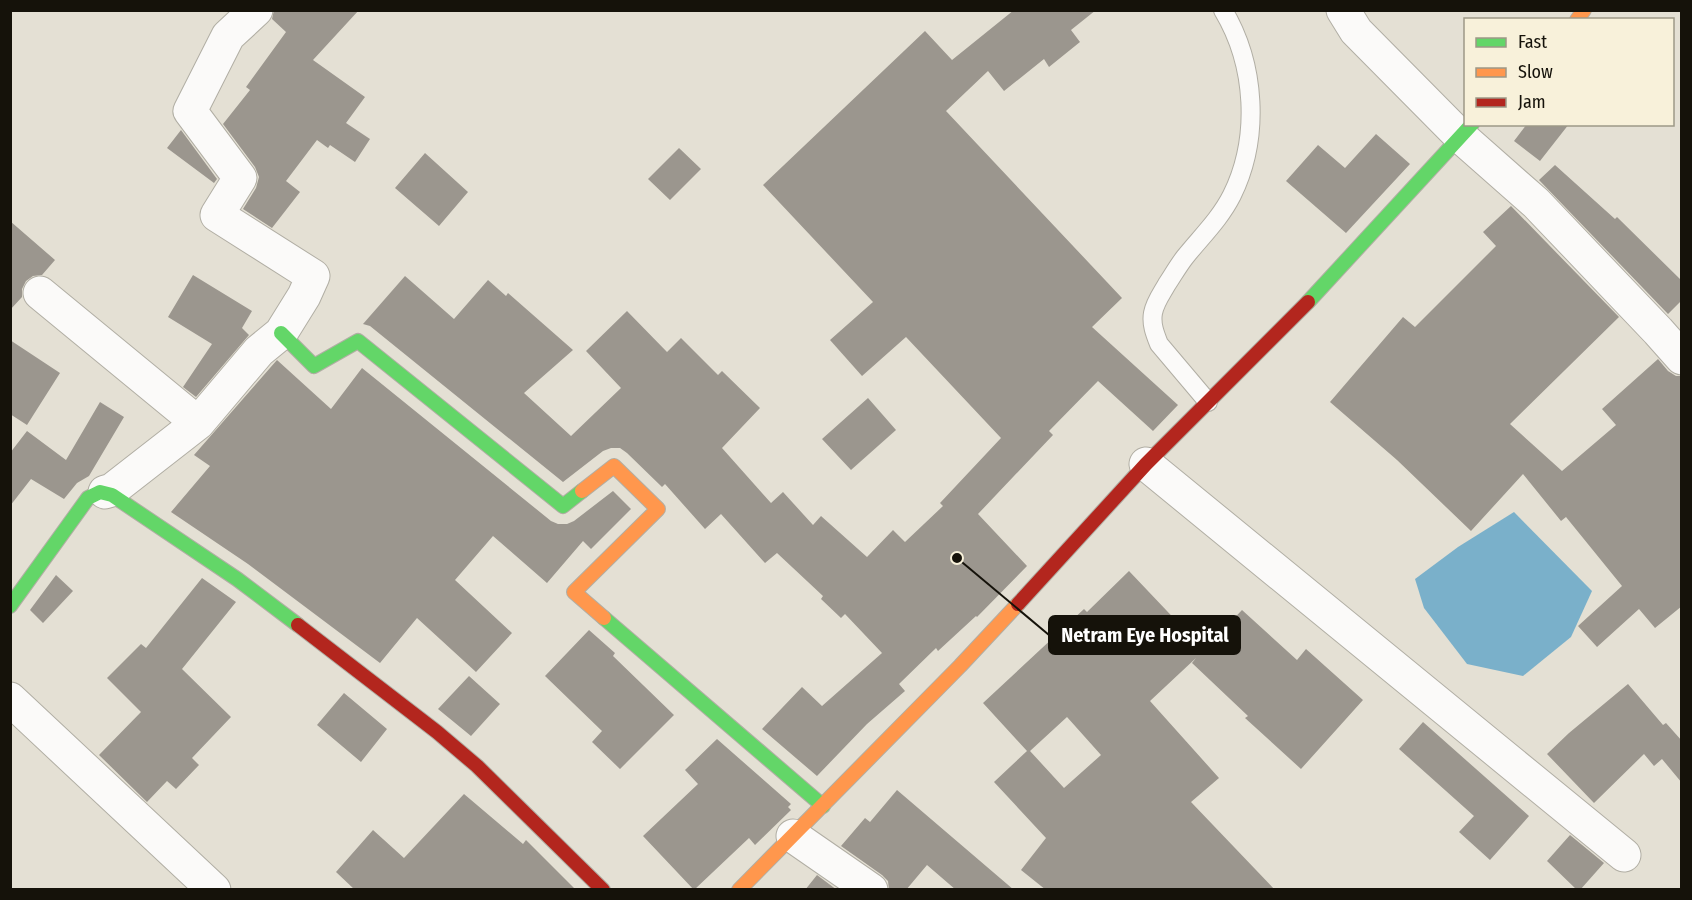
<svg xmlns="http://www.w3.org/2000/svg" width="1692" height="900" viewBox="0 0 1692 900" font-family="'Fira Sans Condensed',sans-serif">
<rect width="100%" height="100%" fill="#e4e0d4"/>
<path fill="#7ab0ca" d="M1514,512L1592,591L1571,637L1523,676L1467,664L1424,608L1415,579L1458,547Z"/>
<path fill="#9b968e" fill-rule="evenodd" d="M274,10H359L313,60L365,97L346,123L370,139L355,162L330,145L328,148L317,140L286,181L300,192L272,228L243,209L256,188L259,177L255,167L223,124L250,90L246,87L286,32L272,19Z
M1014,10H1096L1071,30L1080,42L1049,67L1044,59L1004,91L988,71L946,111L1122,298L1092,327L1178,405L1153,431L1098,381L1049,431L1053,435L978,514L1027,566L977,617L976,616L938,651L936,648L899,684L905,691L867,724L817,776L762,729L802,687L822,706L882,653L845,614L841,618L821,599L823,596L777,553L765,563L721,514L705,529L665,484L662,487L627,453L620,448H611L603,451L563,482L370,326L363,324L405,276L454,319L488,280L506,296L508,293L573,350L524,393L571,436L621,388L586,351L627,311L667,352L681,338L718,375L722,371L760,408L722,448L771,503L783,492L813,525L821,516L867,557L893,530L905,542L943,506L940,503L1001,438L906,337L862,376L830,340L873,302L763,185L925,31L952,60Z
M1527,124H1569L1540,161L1514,141Z
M181,130L217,179L214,183L167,148Z
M1376,134L1410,164L1346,233L1286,181L1318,145L1345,168Z
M679,148L701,169L670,200L648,179Z
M425,153L468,192L439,226L395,188Z
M1555,165L1615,219L1617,217L1682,281V300L1668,314L1539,180Z
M1511,206L1619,317L1510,424L1562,471L1616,425L1602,409L1658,359L1668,371L1676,376H1682V606L1655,628L1639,609L1597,647L1578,626L1622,586L1566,517L1561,521L1523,474L1471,531L1397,460L1330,402L1403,317L1415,327L1496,246L1483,232Z
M10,221L55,260L42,275L33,276L26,281L22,289V297L10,310Z
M193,275L252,311L242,328L249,335L196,397L183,387L212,344L168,317Z
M10,340L60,373L27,425L10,414Z
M277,360L331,409L362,368L551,521L558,524H567L574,521L613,491L631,509L591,549L583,541L547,583L493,536L455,580L512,633L476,672L417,618L380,663L248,564L171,512L210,466L194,455Z
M868,398L896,430L851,470L822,439Z
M100,402L124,417L89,476L77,483L64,499L31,479L10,506V453L27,431L66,460Z
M1129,571L1204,650L1242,610L1297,660L1306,649L1363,700L1301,769L1245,718L1248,716L1192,663L1196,658L1150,701L1219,778L1191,802L1275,890H1046L1021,870L1046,838L994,782L1027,751L983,703L1084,609L1087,612ZM1067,717L1101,755L1064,788L1030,751Z
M56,575L73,591L43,623L30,610Z
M202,578L236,602L182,669L231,717L192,758L199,765L176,789L167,781L147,802L99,755L141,712L107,678L141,644L146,648Z
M589,630L615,653L613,656L674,715L620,769L592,742L602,731L545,676Z
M469,676L500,704L471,736L438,709Z
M1628,684L1663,725L1666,723L1682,741V783L1662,759L1654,766L1644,754L1594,803L1547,754L1569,733Z
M344,693L387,729L361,762L317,725Z
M1423,722L1529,816L1490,860L1459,832L1474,816L1399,749Z
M717,739L791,804L788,807L791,810L755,845L749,838L694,890L643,836L698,784L685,770Z
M897,790L1014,890H956L927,865L906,890H889L888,881L882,875L841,846L865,818L870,822Z
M464,794L523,844L526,840L576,890H355L336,872L373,830L404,858Z
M1570,835L1604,863L1580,890H1577L1547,861Z
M817,875L837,890H805Z"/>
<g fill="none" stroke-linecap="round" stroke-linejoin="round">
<g stroke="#b1aea4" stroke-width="20">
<path id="lane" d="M1208,402L1159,344C1155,334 1151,324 1153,313C1155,302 1162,293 1167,284C1173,275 1178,266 1185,257C1201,237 1220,219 1232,195C1260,138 1256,65 1223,10"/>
</g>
<g stroke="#b1aea4" stroke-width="35">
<path id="street" d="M1343,10L1356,31L1460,136L1536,203L1658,331L1682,358
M40,293L198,423
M1146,464L1624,855
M105,492L112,490L198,423L259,351L281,333L304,296L313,276L217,215L240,178L190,111L228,36L256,10
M10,699L214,890
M793,836L871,890"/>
</g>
<g stroke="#b1aea4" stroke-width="16">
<path id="fast" d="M1308,302L1472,124
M281,333L314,366L358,341L563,506L582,491
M10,606L88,498L100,492L112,495L237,579L298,625
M604,618L823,806"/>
</g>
<g stroke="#b1aea4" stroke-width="16">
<path id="slow" d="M1577,20L1584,10
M582,491L614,466L658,509L574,592L604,618
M739,890L960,666L1018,604"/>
</g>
<g stroke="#b1aea4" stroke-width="16">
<path id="jam" d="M1018,604L1146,464L1308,302
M298,625L437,732L477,766L603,890"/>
</g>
<use href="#lane" stroke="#fbfaf9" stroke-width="18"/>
<use href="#street" stroke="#fbfaf9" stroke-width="33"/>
<use href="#fast" stroke="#63d668" stroke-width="14"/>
<use href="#slow" stroke="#ff974d" stroke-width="14"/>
<use href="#jam" stroke="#b3261e" stroke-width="14"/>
</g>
<path fill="none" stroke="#15120a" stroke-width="2" d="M957 558L1049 635"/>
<circle fill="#15120a" stroke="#f8f1da" stroke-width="2" cx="957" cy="558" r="6"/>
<rect fill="#15120a" stroke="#15120a" stroke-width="2" x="1049" y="616" width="191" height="38" rx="6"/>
<g font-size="20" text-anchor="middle" font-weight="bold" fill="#fff">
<text x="1145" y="642">Netram Eye Hospital</text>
</g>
<rect width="1692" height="900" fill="none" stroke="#15120a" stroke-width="24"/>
<rect x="1464" y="18" width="210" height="108" fill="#f8f1da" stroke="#9d9887" stroke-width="1.5"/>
<rect x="1476" y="38" width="30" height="9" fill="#63d668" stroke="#9d9887" stroke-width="1.5"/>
<text x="1518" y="48" font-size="18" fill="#15120a">Fast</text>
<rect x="1476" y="68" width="30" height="9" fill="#ff974d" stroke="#9d9887" stroke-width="1.5"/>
<text x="1518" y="78" font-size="18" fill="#15120a">Slow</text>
<rect x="1476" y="98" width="30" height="9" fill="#b3261e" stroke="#9d9887" stroke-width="1.5"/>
<text x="1518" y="108" font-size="18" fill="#15120a">Jam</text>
</svg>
